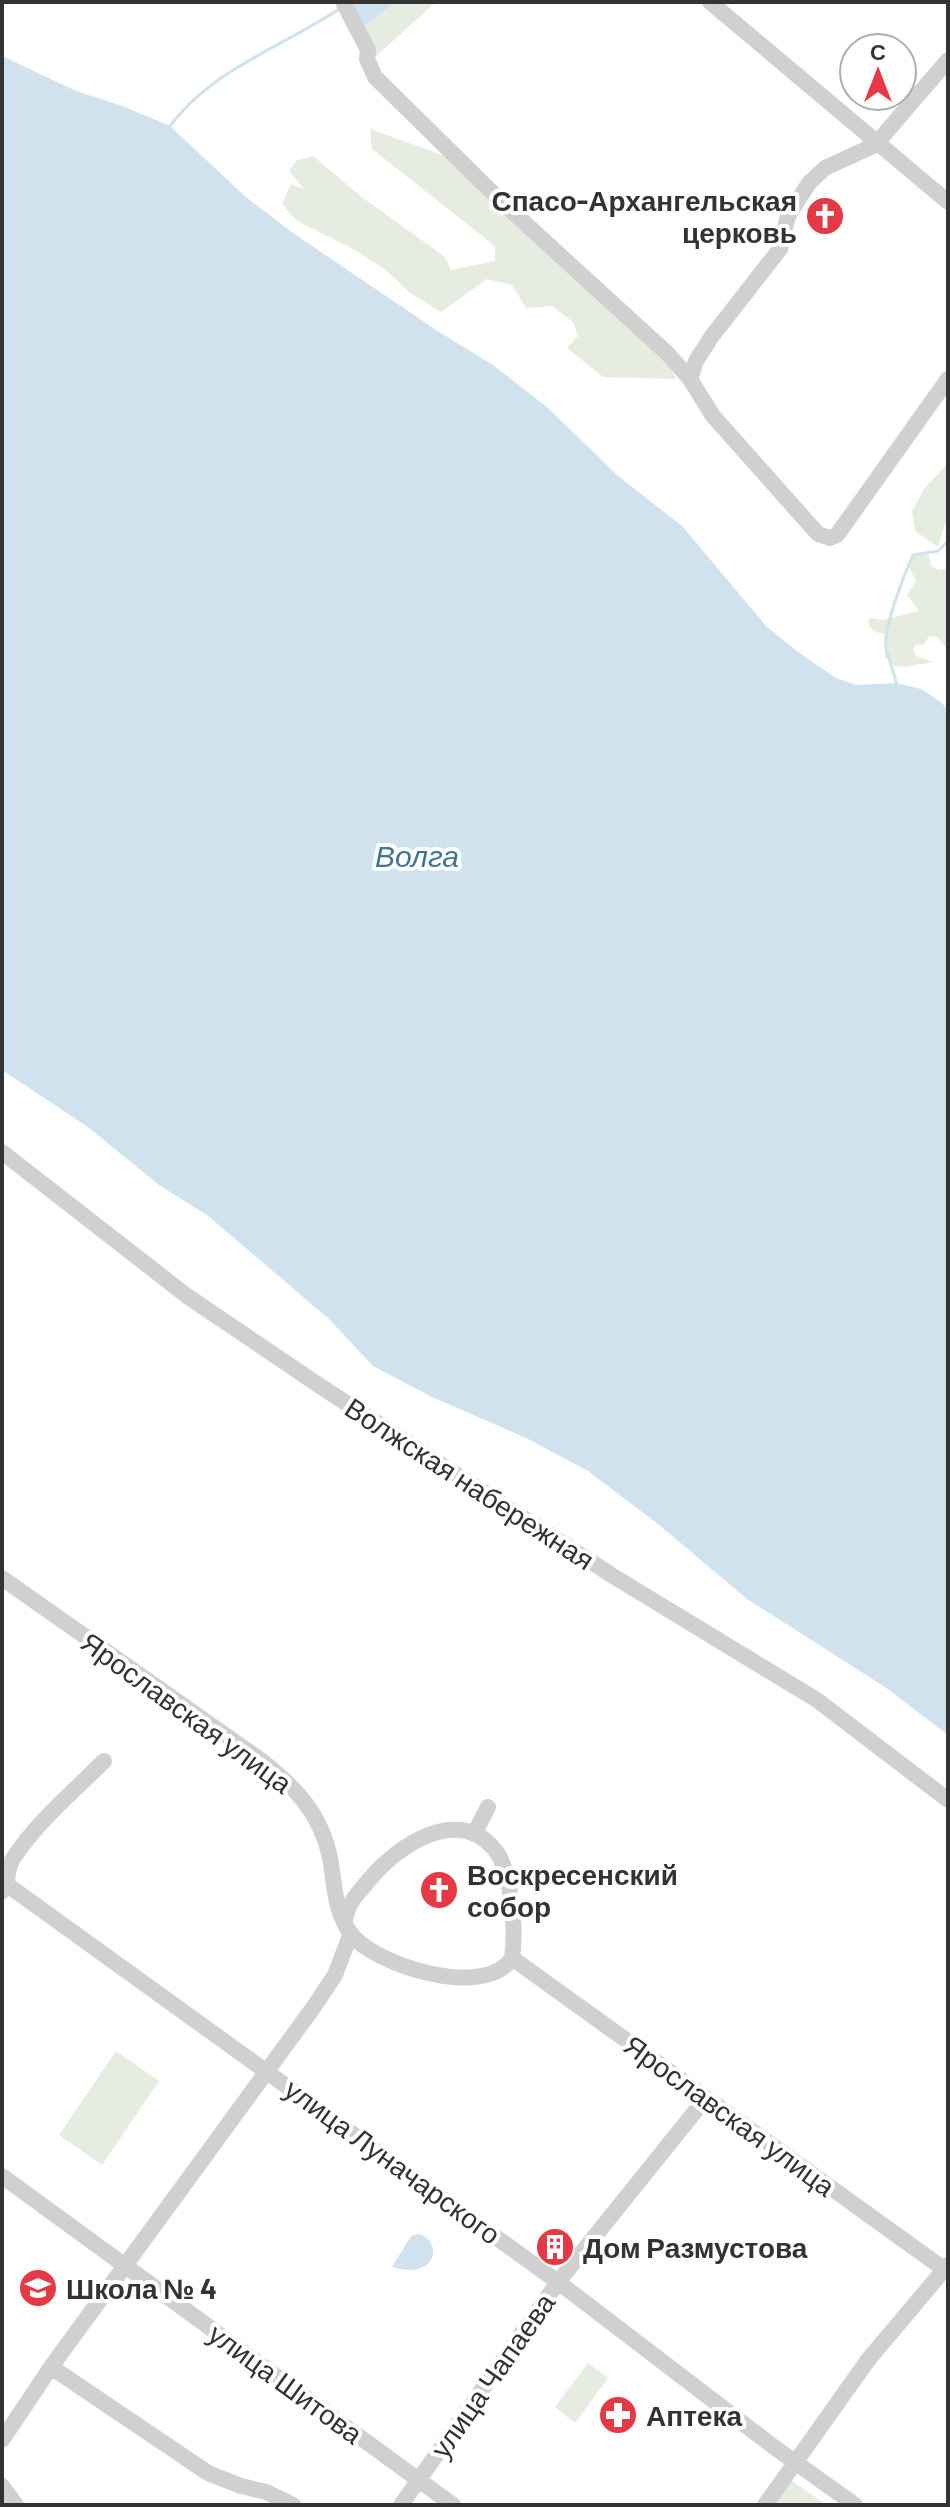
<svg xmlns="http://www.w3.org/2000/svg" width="950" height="2507" viewBox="0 0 950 2507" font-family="Barlow,sans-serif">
<rect width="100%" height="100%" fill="#fff"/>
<path fill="#e6ecdf" d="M395,2H436L374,58L361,29Z
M370,129L445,156L664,355L676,379L603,377L567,348L578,336L573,322L552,306L526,308L512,285L487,279L441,312L409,292L386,270L353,249L297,221L282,204L291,184L304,189L289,171L297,160L313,156L363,198L445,257L451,270L495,261V246L372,149Z
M948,463V515L938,547L915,531L912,511L924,489Z
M922,552L929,556L931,566L939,570L948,568V650L937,637L929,636L924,645H916L913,649L916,656L933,662L905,667L894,666L885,657L884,634L873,631L867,621L871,618L883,620L919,611L907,595L916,581L907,563L913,555Z
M116,2051L159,2081L102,2165L59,2135Z
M588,2363L608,2378L575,2423L555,2407Z
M791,2480L826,2505H774Z"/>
<path fill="#cfe2ee" d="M347,2H395L361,29Z
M2,56L76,91L125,107L170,126L247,198L293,233L436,330L493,365L548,408L618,476L682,526L767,627L798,652L836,678L856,685L897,683L921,689L942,703L948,711V1735L885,1687L747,1599L658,1524L588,1471L526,1438L432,1397L373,1366L329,1319L207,1215L159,1185L88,1127L2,1070Z
M418,2234C443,2239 439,2281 392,2267L411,2236Z"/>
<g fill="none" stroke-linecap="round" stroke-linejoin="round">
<path stroke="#cfe2ee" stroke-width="3" d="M168,129C208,71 284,46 341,8
M897,685C894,673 889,660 886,648C883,628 904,575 913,555L938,551L948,541"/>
<path stroke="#d0d0d0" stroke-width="16" d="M343,2L368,50L367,59L375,77L505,205L668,354L690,379L713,416L818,534L830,538L837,535L948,379
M710,2L948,202
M690,379L696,361L712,336L780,249L788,216L809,183L825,168L875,145L948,60
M2,1152L187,1296L323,1388L613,1576L817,1700L948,1800
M2,1578L262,1761C296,1788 321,1814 330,1858C335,1885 334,1911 351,1934C376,1966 486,2000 512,1958L948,2272
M474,1834L488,1807
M2,1881L558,2282L774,2447L855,2505
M3,1891C10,1881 5,1870 14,1857C38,1821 73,1792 104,1761
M345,1921C347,1904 358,1893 369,1880C397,1846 458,1804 495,1850C512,1871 516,1932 512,1958
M2,2176L453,2505
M51,2367L208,2473L241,2486L266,2492L293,2505
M2,2440L51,2367L313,2008L335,1975L351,1933
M2,2486L16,2505
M401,2505L558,2282L706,2098
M765,2505L868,2360L948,2265"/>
</g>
<defs>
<g id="church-disc" transform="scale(2)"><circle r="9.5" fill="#e63946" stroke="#fff"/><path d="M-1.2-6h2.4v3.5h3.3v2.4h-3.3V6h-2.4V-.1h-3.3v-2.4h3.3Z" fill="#fff"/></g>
<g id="building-disc" transform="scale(2)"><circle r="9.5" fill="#e63946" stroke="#fff"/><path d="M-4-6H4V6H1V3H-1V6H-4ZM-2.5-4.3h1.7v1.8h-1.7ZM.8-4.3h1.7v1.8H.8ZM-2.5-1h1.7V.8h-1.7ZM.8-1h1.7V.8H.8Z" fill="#fff"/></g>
<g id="school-disc" transform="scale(2)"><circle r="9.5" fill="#e63946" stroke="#fff"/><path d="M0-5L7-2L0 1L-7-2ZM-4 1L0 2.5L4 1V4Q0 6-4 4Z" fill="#fff"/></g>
<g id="pharmacy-disc" transform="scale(2)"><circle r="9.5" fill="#e63946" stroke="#fff"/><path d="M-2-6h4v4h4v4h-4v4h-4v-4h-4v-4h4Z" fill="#fff"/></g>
</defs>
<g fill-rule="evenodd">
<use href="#church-disc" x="825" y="216"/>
<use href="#church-disc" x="439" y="1890"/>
<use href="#building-disc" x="555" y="2247"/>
<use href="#school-disc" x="38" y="2288"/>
<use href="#pharmacy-disc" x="618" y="2415"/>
</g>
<g text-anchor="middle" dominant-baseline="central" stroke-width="8" stroke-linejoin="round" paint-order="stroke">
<g font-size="28" font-weight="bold" fill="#333" stroke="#fff" text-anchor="start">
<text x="797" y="200" text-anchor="end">Спасо-Архангельская<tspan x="797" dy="32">церковь</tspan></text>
<text x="467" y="1874">Воскресенский<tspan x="467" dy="32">собор</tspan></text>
<text x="583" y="2247">Дом Размустова</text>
<text x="66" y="2288">Школа № 4</text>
<text x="646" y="2415">Аптека</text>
</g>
<g font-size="28" fill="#333" stroke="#fff">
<text transform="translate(470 1483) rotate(33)">Волжская набережная</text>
<text transform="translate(187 1712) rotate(36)">Ярославская улица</text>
<text transform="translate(730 2115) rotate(36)">Ярославская улица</text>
<text transform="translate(393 2161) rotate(36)">улица Луначарского</text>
<text transform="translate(492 2375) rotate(-55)">улица Чапаева</text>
<text transform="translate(286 2383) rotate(36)">улица Шитова</text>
</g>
<g font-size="30" font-style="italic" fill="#3f7597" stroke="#fff">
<text x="417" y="855">Волга</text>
</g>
</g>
<rect width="950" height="2507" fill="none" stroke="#333333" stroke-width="8"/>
<g transform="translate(878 72)"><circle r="38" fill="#ffffff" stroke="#adadad" stroke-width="2"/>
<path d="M0-6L14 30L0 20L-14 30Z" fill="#e63946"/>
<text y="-12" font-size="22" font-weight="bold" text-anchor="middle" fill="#333333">С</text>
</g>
</svg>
